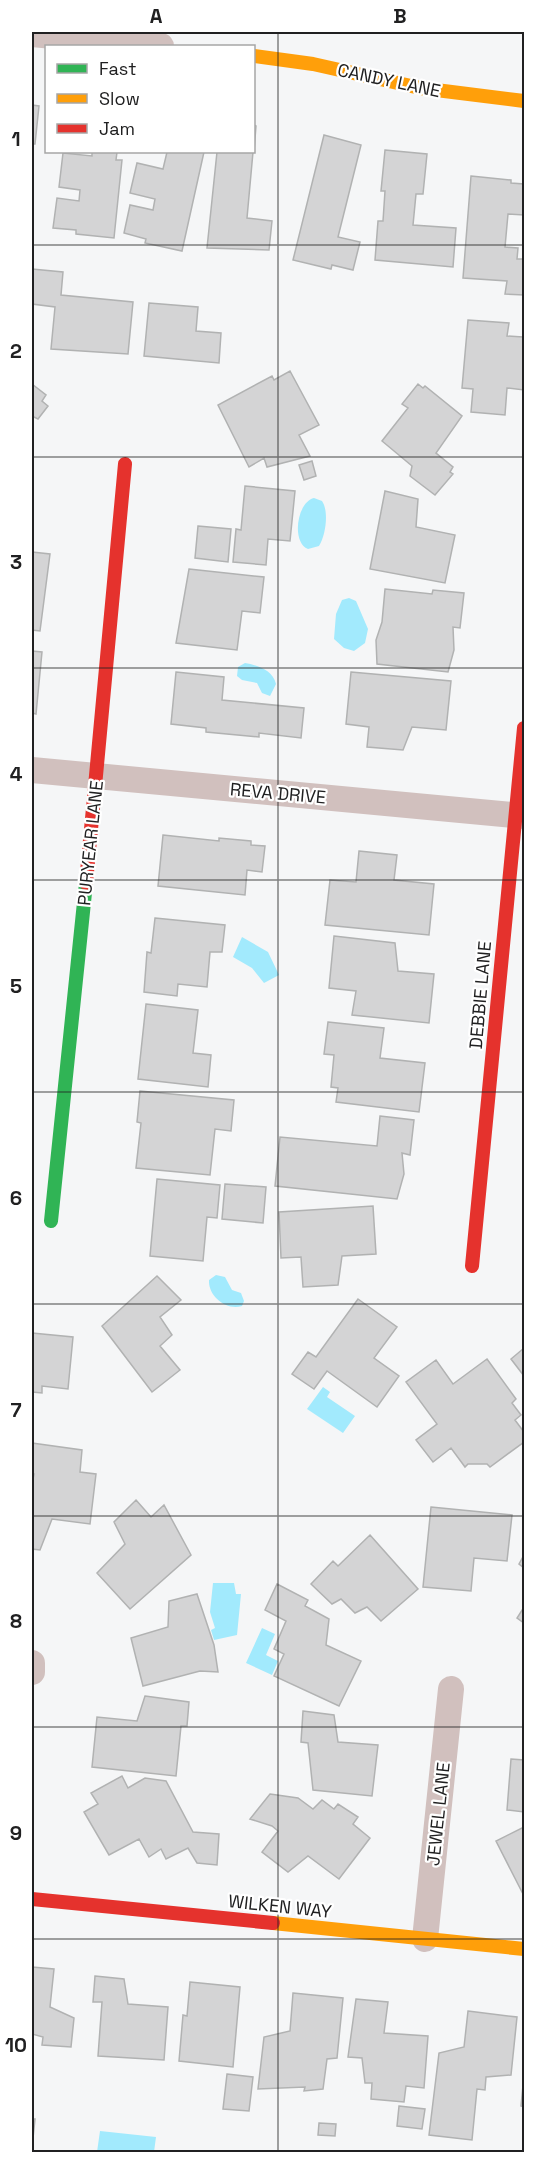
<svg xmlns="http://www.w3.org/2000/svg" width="556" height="2184" viewBox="0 0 556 2184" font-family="'Space Grotesk',sans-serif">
<rect width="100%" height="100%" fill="#f5f6f7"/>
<path fill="#a2eafd" d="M314,498L322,501C329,511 326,535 319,546L308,549C291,542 297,502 314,498Z
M349,598L356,601L368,629L365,643L354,651L344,648L334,639L336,614L342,600Z
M245,663C257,665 273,670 276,684L270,696L262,693L257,683L242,680L237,676L238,667Z
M242,937L268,952L279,975L264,983L252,968L233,957Z
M216,1275L225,1277L232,1290L241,1293L244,1301L242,1306C226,1311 208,1296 209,1280Z
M323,1387L330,1392L327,1397L355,1416L343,1433L307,1409Z
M213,1583H234L236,1594H241L237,1635L214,1640L211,1630L215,1628L210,1612Z
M262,1628L275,1634L266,1655L278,1661L272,1675L246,1663Z
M100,2131L156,2137L154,2152H97Z"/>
<path fill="#d4d4d5" stroke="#b1b2b2" stroke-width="1.5" d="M32,105L39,106L35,144H32Z
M254,125L256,126L254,151Z
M324,135L361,145L338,237L360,242L353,270L332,265L331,269L293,260Z
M385,150L427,154L423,194H416L413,225L456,228L453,267L375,260L378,221H383L385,191H381Z
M92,152H117L116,160H122L114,238L76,234V230L53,228L57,198L79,201L80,190L59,187L63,153L92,156Z
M167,152H204L182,251L145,243L146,239L124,233L130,205L153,210L155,199L130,193L137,163L163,169Z
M217,152H253L247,218L272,221L269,250L207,248Z
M471,176L511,180V183L524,184V215L508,214L505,247L518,248L517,259H524V295L505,294L507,281L463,278Z
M32,269L63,272L61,295L133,302L128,354L51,349L55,307L32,304Z
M149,303L198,307L196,331L221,333L219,363L144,356Z
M468,320L509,323L507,336L523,337L524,327V390L507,388L505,415L471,412L473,389L462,388Z
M290,371L319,425L299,435L310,456L267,467L264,458L249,467L218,405L272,376L274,380Z
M32,384L46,395L42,401L48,406L38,419L32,416Z
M418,384L423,388L425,386L462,416L436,453L453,467L450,472L453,474L435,495L410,476L412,466L382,441L408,408L402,404Z
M312,461L316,476L304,480L299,465Z
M245,486L295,491L290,541L268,539L266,565L233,562L236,529L241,530Z
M385,491L418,499L416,527L455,535L445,583L370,569Z
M198,526L231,529L228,562L195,558Z
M32,552L50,554L40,631L32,630Z
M189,569L264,577L260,613L242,611L237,650L176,643Z
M385,589L432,594L433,590L464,593L460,628L453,627L454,650L448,672L377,664L376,640L382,622Z
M32,651L42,652L36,714L32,713Z
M176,672L224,677L222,700L304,708L301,738L259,733V737L206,732V728L171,724Z
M351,672L451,681L446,730L412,727L403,750L367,747L369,727L346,724Z
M163,835L219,841V838L251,841V845L265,846L262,872L247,870L245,895L158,886Z
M359,851L397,855L394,880L434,884L429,935L325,925L330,880L356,882Z
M155,918L225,925L222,952H210L207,987L178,984L177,996L144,992L147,952L151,953Z
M334,936L395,943L398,971L434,974L429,1023L352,1015L356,991L329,988Z
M146,1004L198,1010L193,1053L211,1055L208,1087L138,1079Z
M328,1022L384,1028L380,1058L425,1063L419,1112L336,1102L338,1088L331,1087L334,1055L324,1054Z
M140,1091L234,1100L231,1131L215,1129L210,1175L136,1168L141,1123L137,1122Z
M380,1116L414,1120L410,1155L402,1153L404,1174L397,1199L275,1186L280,1137L377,1146Z
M157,1179L220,1185L217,1218L207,1217L203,1261L150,1256Z
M225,1184L266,1187L263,1223L222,1219Z
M373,1206L376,1254L342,1256L338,1285L303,1287L301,1257L281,1258L279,1212Z
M157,1276L181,1300L160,1317L172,1335L160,1346L180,1370L152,1392L102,1326Z
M358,1299L397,1327L374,1358L399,1376L377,1407L327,1371L314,1389L292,1374L308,1352L316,1357Z
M32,1333L73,1337L68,1389L42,1386V1393L32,1392Z
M524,1348V1376L511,1359Z
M487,1359L516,1399L512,1403L521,1415L515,1420L524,1432V1442L490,1467L487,1464H468L465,1467L451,1448L433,1462L416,1440L437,1424L406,1382L436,1360L453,1384Z
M32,1443L82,1450L80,1472L96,1474L90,1524L52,1519L40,1550L32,1549V1484L34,1474H32Z
M136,1500L151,1517L164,1505L191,1555L130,1609L97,1573L125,1544L114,1522Z
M431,1507L512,1515L507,1561L474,1558L471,1591L423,1587Z
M370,1535L418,1589L381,1621L367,1607L355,1613L341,1599L332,1604L311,1584L333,1561L338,1566Z
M524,1555V1568L519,1564Z
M277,1584L308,1600L305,1606L329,1619L326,1645L361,1661L339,1706L274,1676L284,1654L274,1649L286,1621L265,1610Z
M197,1594L214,1645L218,1672L200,1671L143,1686L131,1638L168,1627L169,1601Z
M524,1607V1623L517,1618Z
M145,1696L189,1702L187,1726H181L176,1776L92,1767L97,1717L137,1721Z
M303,1711L334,1715L338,1742L378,1745L372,1796L313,1790L308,1743L301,1742Z
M511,1759L524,1760V1812L507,1810Z
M122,1776L128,1788L145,1778L166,1781L193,1832L219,1834L217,1865L197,1863L188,1848L166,1859L161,1849L149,1857L139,1839L109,1855L84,1812L98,1804L91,1793Z
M270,1794L298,1798L313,1809L322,1800L334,1809L338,1804L358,1817L353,1824L370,1838L339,1879L308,1856L288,1872L262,1852L278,1831L272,1826L250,1819Z
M524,1827V1896L496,1841Z
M32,1967L54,1969L50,2007L74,2018L71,2047L42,2045L43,2037L32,2034Z
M95,1976L124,1979L128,2004L168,2007L164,2060L98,2056L102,2002H93Z
M190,1982L240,1987L233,2067L179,2061L183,2015L187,2016Z
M293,1993L343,1998L337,2058L327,2059L323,2089L304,2091L305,2087L258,2089L264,2037L290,2031Z
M356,1999L388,2002L384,2033L428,2036L424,2088L406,2086L404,2102L371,2099L372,2083H365L362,2058L348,2057Z
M468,2011L517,2017L511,2075L486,2077L485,2090L477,2089L472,2140L429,2135L439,2053L464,2047Z
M227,2074L253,2077L249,2111L223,2109Z
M524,2075V2107L521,2106Z
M399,2106L425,2109L422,2129L397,2126Z
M32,2119H35L32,2148Z
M319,2123L336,2124L335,2136L318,2135Z"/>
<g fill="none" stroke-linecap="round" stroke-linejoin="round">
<path stroke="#d1c0be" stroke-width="26" d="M32,34L161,46
M32,770L524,816
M32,1672V1663
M425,1939L451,1689"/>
<path stroke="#30b455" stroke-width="14" d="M51,1221L86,883"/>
<path stroke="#ff9f0a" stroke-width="14" d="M254,56L313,64L420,88L524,101
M273,1923L524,1949"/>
<path stroke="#e5322d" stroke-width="14" d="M86,883L125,464
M472,1266L524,728
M32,1899L273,1923"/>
</g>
<path fill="none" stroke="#202021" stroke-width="1.5" stroke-opacity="0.55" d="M278,32V2152M32,245H524M32,457H524M32,668H524M32,880H524M32,1092H524M32,1304H524M32,1516H524M32,1727H524M32,1939H524"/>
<g text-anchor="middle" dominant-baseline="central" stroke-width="4.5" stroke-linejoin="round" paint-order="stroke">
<g font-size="18" fill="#202021" stroke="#fff">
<text transform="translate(389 80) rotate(12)">CANDY LANE</text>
<text transform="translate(278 793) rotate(5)">REVA DRIVE</text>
<text transform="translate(90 843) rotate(-84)">PURYEAR LANE</text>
<text transform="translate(480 995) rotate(-85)">DEBBIE LANE</text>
<text transform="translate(438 1814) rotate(-84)">JEWEL LANE</text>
<text transform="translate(280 1906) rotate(6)">WILKEN WAY</text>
</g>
</g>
<rect width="556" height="2184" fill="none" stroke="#ffffff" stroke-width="66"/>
<rect x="45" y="45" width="210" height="108" fill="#ffffff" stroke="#a6a6a6" stroke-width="1.5"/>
<rect x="57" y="64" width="30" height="9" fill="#30b455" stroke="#a6a6a6" stroke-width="1.5"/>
<text x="99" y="75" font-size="18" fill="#202021">Fast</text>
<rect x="57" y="94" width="30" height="9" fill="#ff9f0a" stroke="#a6a6a6" stroke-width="1.5"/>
<text x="99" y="105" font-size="18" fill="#202021">Slow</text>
<rect x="57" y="124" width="30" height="9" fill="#e5322d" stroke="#a6a6a6" stroke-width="1.5"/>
<text x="99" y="135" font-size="18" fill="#202021">Jam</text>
<rect x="33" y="33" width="490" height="2118" fill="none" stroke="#202021" stroke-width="2"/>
<g font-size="20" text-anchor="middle" font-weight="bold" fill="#202021">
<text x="156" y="23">A</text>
<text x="400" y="23">B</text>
<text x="16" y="146">1</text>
<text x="16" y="358">2</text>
<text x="16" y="569">3</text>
<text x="16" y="781">4</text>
<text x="16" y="993">5</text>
<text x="16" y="1205">6</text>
<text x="16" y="1417">7</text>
<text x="16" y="1628">8</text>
<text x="16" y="1840">9</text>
<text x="16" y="2052">10</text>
</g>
</svg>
